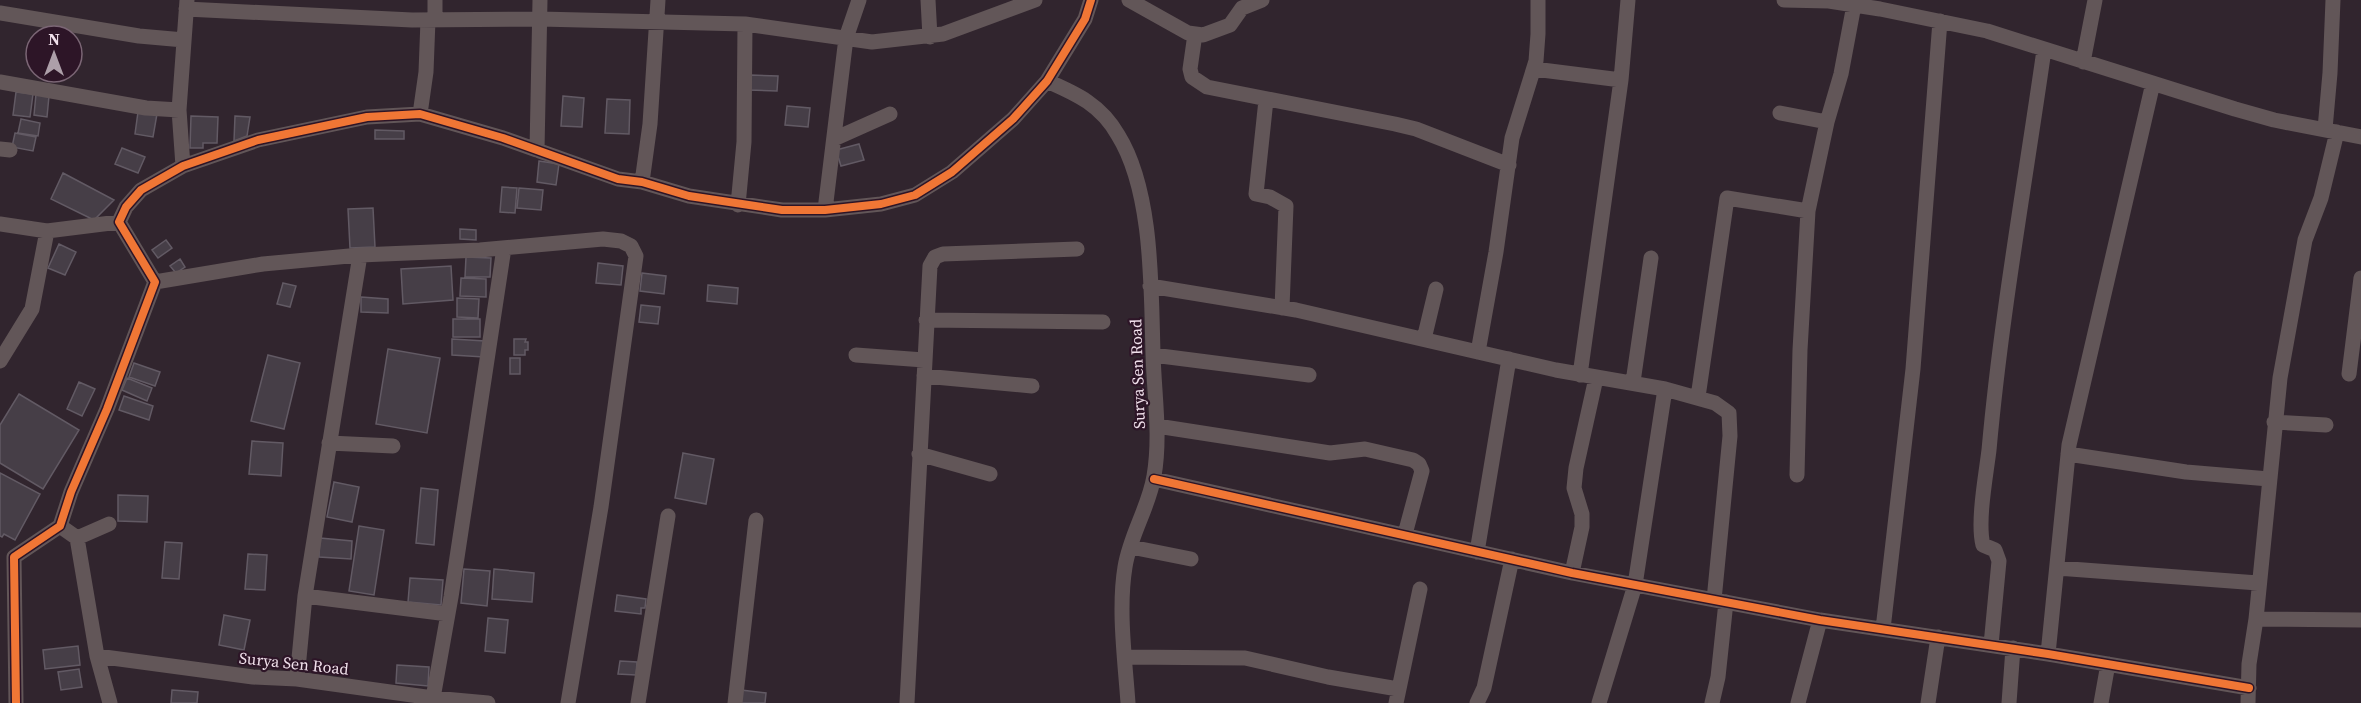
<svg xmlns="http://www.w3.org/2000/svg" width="2361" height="703" viewBox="0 0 2361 703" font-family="'Source Serif 4',serif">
<rect width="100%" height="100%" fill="#31252e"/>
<path fill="#463e47" stroke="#625a64" stroke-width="1.5" d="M750,75L778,76L777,91L749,90Z
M16,92L33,94L30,117L13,115Z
M36,94L49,96L47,117L34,115Z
M563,96L584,98L582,127L561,126Z
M607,99L630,100L629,134L605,133Z
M787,106L810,108L808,127L785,125Z
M138,112L157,114L153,137L135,134Z
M191,116L218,117L217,143H203V148H190Z
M235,116L250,117L247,136L234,141Z
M21,119L40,123L38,136L18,133Z
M375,130L404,131V139H375Z
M15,133L36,137L33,151L12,147Z
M859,144L864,160L841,166L836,150Z
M122,148L145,157L138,173L115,164Z
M539,161L559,164L556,185L537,182Z
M63,173L114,200L94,220L51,199Z
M502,187L517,188L515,213L500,212Z
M519,188L543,190L541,210L517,208Z
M373,208L375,247L350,248L348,209Z
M460,229L476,230V240L460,239Z
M166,240L172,248L158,258L152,250Z
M59,244L76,252L65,275L48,268Z
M466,257L491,258L490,277H465Z
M180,259L185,267L176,273L170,266Z
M598,263L623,266L621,285L596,283Z
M451,266L453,300L403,304L401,269Z
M642,273L666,276L664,294L640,291Z
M461,278L486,279V297L460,296Z
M283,283L296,286L290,307L277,304Z
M708,285L738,288L737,304L707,301Z
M361,297L388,299V313L361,312Z
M457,298L479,299L478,318L457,317Z
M641,305L660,307L658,324L639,322Z
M453,319H480V337H453Z
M452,339L485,341L484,357L452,355Z
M514,339H526L525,342H528V350H525V355H514Z
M388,349L440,358L427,433L376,424Z
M268,355L300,363L284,429L251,421Z
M510,358H520V374H510Z
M134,363L160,372L155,386L129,377Z
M127,378L152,388L147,401L122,390Z
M79,382L95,389L82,416L67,409Z
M19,394L79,430L43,489L0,463V425Z
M124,396L153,406L149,420L119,410Z
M252,441L283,443L281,476L249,474Z
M683,453L714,459L706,504L675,498Z
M0,473L40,494L15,540L4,534L2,537L0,536Z
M334,482L359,487L352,522L327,517Z
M421,488L438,490L434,545L416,543Z
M118,495L148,496L147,522L118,521Z
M359,526L384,530L374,595L349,591Z
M320,538L352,541L351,559L319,557Z
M165,542L182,543L179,579L162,578Z
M248,554L267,555L265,590L245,589Z
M464,569L490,571L487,606L461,603Z
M494,569L534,573L532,602L492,599Z
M410,578L443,580L441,605L408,602Z
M617,595L646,599L645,608H641V614L615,611Z
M224,615L250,620L244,650L219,645Z
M488,618L508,620L505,653L485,651Z
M78,646L80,665L45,669L43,650Z
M620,661L637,662L636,675L618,674Z
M397,665L429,667L428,686L396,683Z
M79,669L82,687L61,690L58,672Z
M172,690L198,692L197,703H171Z
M741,690L766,693L765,703H739Z"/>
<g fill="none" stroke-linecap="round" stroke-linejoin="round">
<path stroke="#625658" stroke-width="15" d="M928,0L930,37
M1129,0L1188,33L1203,35L1230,25L1242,8L1262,0
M1784,0L1829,1L1880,9L1987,31L2235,109L2274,120L2361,137
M186,9L412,20L540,19L745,24L872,42L943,34L1035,0
M0,13L139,36L184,40
M435,20V0
M1195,34L1190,69L1192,77L1207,87L1395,124L1416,129L1509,165
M2083,62L2095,0
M1534,69L1621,80
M1047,81C1077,94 1101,105 1118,135C1153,191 1151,288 1153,353C1154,394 1161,435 1154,476C1149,507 1130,535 1125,567C1118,609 1125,660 1128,703
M0,82L146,108L179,110
M1266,100L1256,194L1270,197L1286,206L1282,308
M1780,113L1827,122
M420,114L426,72L428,20
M2325,129L2330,73L2333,0
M834,139L890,114
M0,149L10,150
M537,150L540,0
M183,166L179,110L187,0
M642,182L650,124L658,0
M738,205L744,142L745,24
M825,210L846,38L859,0
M0,224L47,231L119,222
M155,282L263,264L360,255L480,250L603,239L621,241L631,246L636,256L601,507L568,703
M1150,286L1296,310L1556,370L1665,389L1715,403L1729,413L1730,436L1714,600
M926,320L1103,322
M1424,339L1436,289
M1478,352L1496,252L1512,138L1536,61L1538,34V0
M856,355L924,360
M1153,355L1309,375
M0,361L32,309L47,231
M2349,374L2361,278
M1580,375L1621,80L1628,0
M924,376L1032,386
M1633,382L1651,258
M1698,397L1727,198L1808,211
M2274,422L2326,425
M1157,426L1330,453L1365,449L1413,460L1419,464L1422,471L1405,534
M329,443L393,446
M919,454L990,474
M2068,454L2186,472L2269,479
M1797,475L1800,350L1808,211L1827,122L1841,74L1854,5
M1154,479L1572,573L1820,620L2048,654L2249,688
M60,526L77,538L97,656L110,703
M77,538L109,524
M1131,547L1191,559
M1477,552L1509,359
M2057,568L2258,583
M1572,573L1582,527V514L1574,488L1576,468L1596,378
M305,596L448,614
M2256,619L2361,620
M1883,629L1913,369L1940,21
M1991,645L1999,561L1995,550L1983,545C1977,522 1986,475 1989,450C2001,316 2025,183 2044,50
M2048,654L2069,445L2153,83
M97,656L253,677L297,679L433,698L488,703
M1125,657L1245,658L1328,677L1398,689
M297,679L305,596L360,255
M433,698L451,597L504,248
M16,703L14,557L60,526L71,492L107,409L155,282L119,222L126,207L141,190L183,166L258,140L367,117L420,114L503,138L618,179L642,182L689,196L782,210H825L881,204L915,195L952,172L1013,119L1047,81L1085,19L1091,0
M638,703L668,516
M735,703L756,520
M907,703L930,266L935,257L943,254L1077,249
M1396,703L1420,589
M1477,703L1484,688L1512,559
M1599,703L1635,585L1665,389
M1712,703L1718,677L1726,602
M1798,703L1820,620
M1928,703L1938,637
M2009,703L2013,648
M2101,703L2108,664
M2248,703L2249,664L2256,619L2280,378L2305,240L2321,198L2337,132"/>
<g stroke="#2d1527" stroke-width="11">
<path id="cycleway" d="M1154,479L1572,573L1820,620L2048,654L2249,688
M16,703L14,557L60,526L71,492L107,409L155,282L119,222L126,207L141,190L183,166L258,140L367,117L420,114L503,138L618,179L642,182L689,196L782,210H825L881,204L915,195L952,172L1013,119L1047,81L1085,19L1091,0"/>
</g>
<use href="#cycleway" stroke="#f07635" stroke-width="8"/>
</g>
<g text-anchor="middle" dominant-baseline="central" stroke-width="4.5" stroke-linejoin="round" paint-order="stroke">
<g font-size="16" fill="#f0e0eb" stroke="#2d1527">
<text transform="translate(1137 374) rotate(-92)">Surya Sen Road</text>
<text transform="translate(294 663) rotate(6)">Surya Sen Road</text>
</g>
</g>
<g transform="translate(54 54)"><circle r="28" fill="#2d1527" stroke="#7b6675" stroke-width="1.5"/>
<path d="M0-4.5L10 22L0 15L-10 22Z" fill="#ad9fa9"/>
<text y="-9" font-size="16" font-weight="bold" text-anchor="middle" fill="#f0e0eb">N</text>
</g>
</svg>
